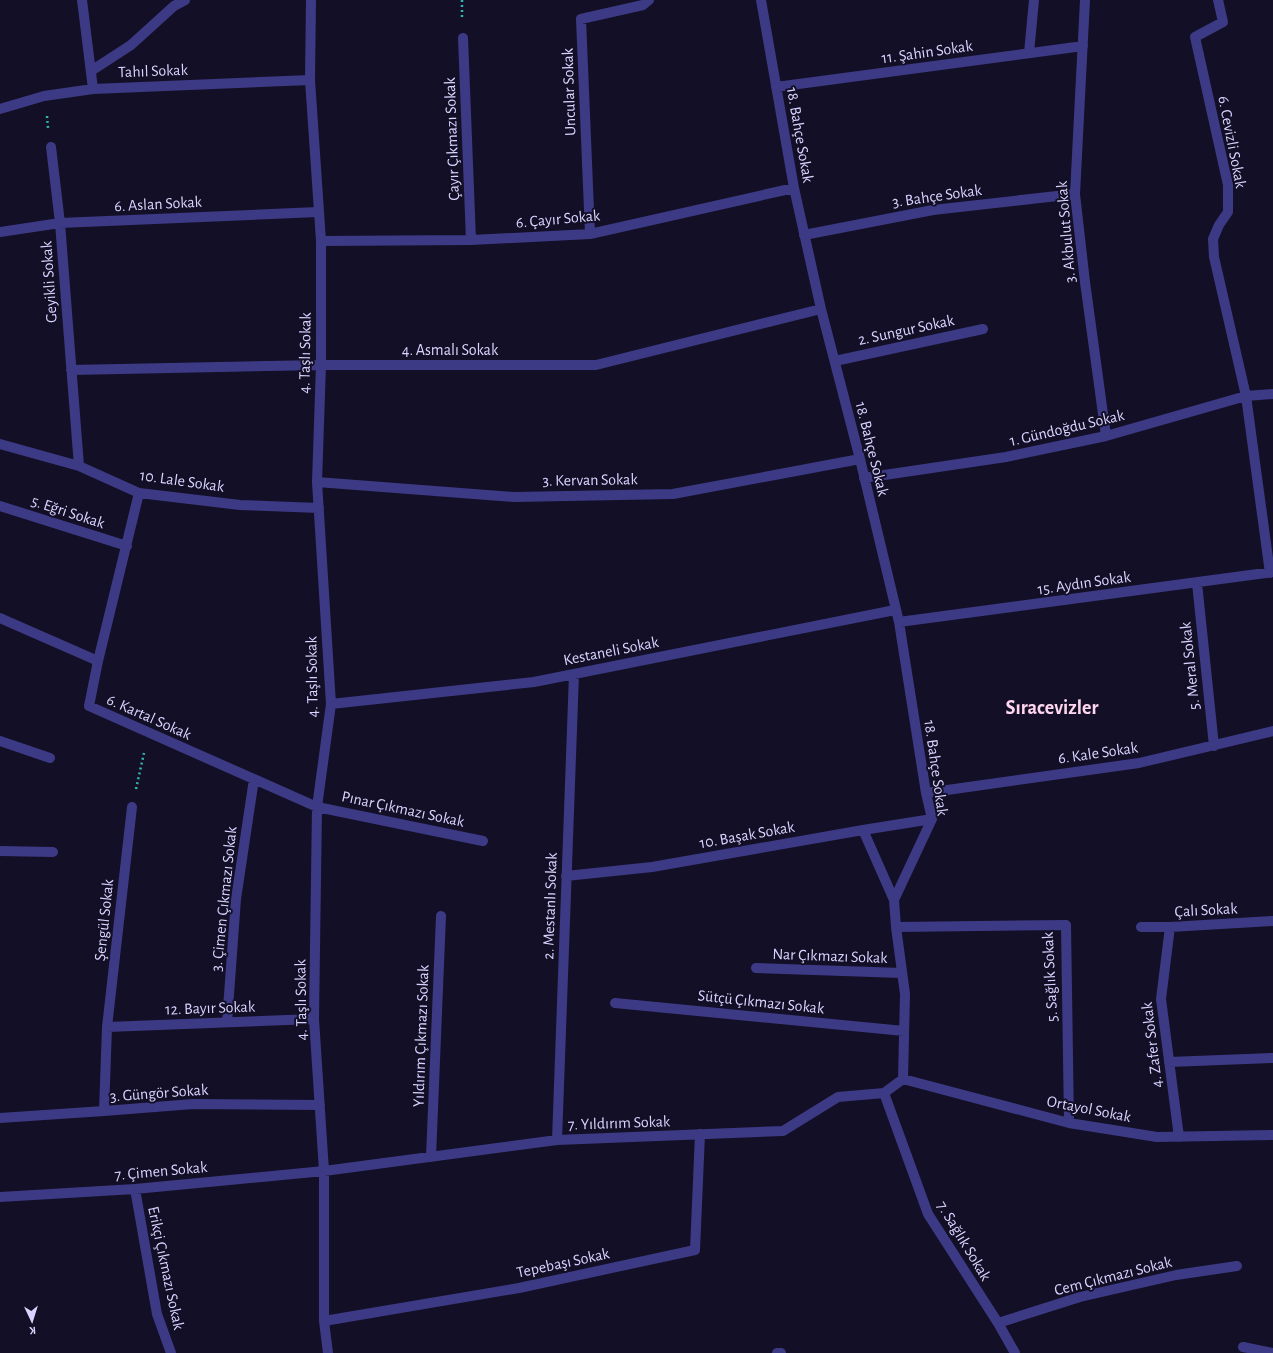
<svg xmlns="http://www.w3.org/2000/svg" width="1273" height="1353" viewBox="0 0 1273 1353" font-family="'Alegreya Sans',sans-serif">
<rect width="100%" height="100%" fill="#130f26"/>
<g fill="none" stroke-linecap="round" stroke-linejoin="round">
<path stroke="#2fb8b0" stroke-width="2.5" stroke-dasharray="2 3" stroke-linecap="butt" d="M462,0V19
M47,116L48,128
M136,789L144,753"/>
<path stroke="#3d3a85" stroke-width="10" d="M82,0L93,89
M311,0L310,80L321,241V365L317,482L331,704L317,807L314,1019L324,1171V1321L328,1353
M761,0L794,188L821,309L860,459L899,622L926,793L932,819L894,900L896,927L905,994L903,1079
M1085,0L1075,194L1085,282L1106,436
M1218,0L1223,22L1195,37L1228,185V212L1219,225L1213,239L1214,257L1246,396L1270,573
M463,38L471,240
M1029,53L1034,0
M91,71L131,45L174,6L185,0
M776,87L1083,46
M0,109L44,96L93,89L310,80
M51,147L60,223L79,466
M0,232L60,223L318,212
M590,234L581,19L643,5L649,0
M804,235L933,210L1075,194
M321,241L471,240L590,234L794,188
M835,361L983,329
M71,370L321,365H596L821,309
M0,444L79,466L139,493L240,505L319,508
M864,478L1006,457L1106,436L1246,396L1273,394
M317,482L514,497L673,494L860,459
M0,506L127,546
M1197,583L1214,746
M0,618L98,661L89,706L317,807L483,841
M899,622L1273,572
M98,661L139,493
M331,704L534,682L895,610
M0,741L50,758
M926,793L1139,763L1273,731
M863,830L894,900
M0,851L53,852
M566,876L652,867L863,830L932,819
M896,927L1066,925L1069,1123
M1141,927H1170L1273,921
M1170,927L1161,999L1179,1137
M756,968L902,973
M615,1003L904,1031
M227,1022L236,899L254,779
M107,1027L314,1019
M1169,1062L1273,1058
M903,1079L1069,1123L1157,1137L1273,1135
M884,1093L928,1214L998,1323L1015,1353
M104,1111L107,1027L132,807
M0,1118L104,1111L193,1104L320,1105
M557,1140L574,674
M431,1157L441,916
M135,1189L157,1314L171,1353
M0,1197L135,1189L324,1171L557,1140L783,1131L838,1097L884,1093L903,1079
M324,1321L519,1288L695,1250L700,1134
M998,1323L1080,1297L1176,1275L1237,1266
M1243,1347L1273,1353
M777,1353H781"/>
</g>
<g text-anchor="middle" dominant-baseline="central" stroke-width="4" stroke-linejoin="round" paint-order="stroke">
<g font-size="16" fill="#d9d4ff" stroke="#130f26">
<text transform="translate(927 52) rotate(-8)">11. Şahin Sokak</text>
<text transform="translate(153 71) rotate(-2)">Tahıl Sokak</text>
<text transform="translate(569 92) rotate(-92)">Uncular Sokak</text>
<text transform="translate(800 135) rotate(80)">18. Bahçe Sokak</text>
<text transform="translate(452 139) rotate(-92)">Çayır Çıkmazı Sokak</text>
<text transform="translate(1232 142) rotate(79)">6. Cevizli Sokak</text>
<text transform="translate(937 196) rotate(-8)">3. Bahçe Sokak</text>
<text transform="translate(158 204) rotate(-3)">6. Aslan Sokak</text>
<text transform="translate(558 219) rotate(-5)">6. Çayır Sokak</text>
<text transform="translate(1066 232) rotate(-95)">3. Akbulut Sokak</text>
<text transform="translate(49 282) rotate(-94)">Geyikli Sokak</text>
<text transform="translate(906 330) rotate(-12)">2. Sungur Sokak</text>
<text x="450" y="350">4. Asmalı Sokak</text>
<text transform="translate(305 353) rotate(-89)">4. Taşlı Sokak</text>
<text transform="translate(1067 428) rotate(-13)">1. Gündoğdu Sokak</text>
<text transform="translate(872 449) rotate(76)">18. Bahçe Sokak</text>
<text transform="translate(590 480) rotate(-1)">3. Kervan Sokak</text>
<text transform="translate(182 481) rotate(8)">10. Lale Sokak</text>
<text transform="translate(68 512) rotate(18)">5. Eğri Sokak</text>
<text transform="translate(1084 583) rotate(-8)">15. Aydın Sokak</text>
<text transform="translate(611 651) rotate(-11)">Kestaneli Sokak</text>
<text transform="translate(1190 666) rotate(-96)">5. Meral Sokak</text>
<text transform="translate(312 677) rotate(-91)">4. Taşlı Sokak</text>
<text transform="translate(149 717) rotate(24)">6. Kartal Sokak</text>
<text transform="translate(1098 753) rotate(-8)">6. Kale Sokak</text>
<text transform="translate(936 768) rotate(82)">18. Bahçe Sokak</text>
<text transform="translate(403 809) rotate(12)">Pınar Çıkmazı Sokak</text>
<text transform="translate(747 835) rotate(-10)">10. Başak Sokak</text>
<text transform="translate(224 899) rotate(-84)">3. Çimen Çıkmazı Sokak</text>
<text transform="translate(550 906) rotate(-88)">2. Mestanlı Sokak</text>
<text transform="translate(1206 910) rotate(-3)">Çalı Sokak</text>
<text transform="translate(104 920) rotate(-84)">Şengül Sokak</text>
<text transform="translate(830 956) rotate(2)">Nar Çıkmazı Sokak</text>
<text transform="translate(1050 977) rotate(-93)">5. Sağlık Sokak</text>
<text transform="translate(301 1000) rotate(-91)">4. Taşlı Sokak</text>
<text transform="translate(761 1002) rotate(6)">Sütçü Çıkmazı Sokak</text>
<text transform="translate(210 1008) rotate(-2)">12. Bayır Sokak</text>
<text transform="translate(421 1036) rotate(-88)">Yıldırım Çıkmazı Sokak</text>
<text transform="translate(1152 1045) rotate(-97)">4. Zafer Sokak</text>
<text transform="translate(159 1093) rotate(-4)">3. Güngör Sokak</text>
<text transform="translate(1089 1109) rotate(11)">Ortayol Sokak</text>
<text transform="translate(619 1123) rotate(-2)">7. Yıldırım Sokak</text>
<text transform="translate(161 1171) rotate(-5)">7. Çimen Sokak</text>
<text transform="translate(964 1241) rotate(59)">7. Sağlık Sokak</text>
<text transform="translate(563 1263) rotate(-12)">Tepebaşı Sokak</text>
<text transform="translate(166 1268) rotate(78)">Erikçi Çıkmazı Sokak</text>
<text transform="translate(1113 1276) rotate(-14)">Cem Çıkmazı Sokak</text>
</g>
<g font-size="20" font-weight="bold" fill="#ffd6f0" stroke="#130f26">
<text x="1052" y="708">Sıracevizler</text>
</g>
</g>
<g transform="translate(32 1321) rotate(176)" stroke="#130f26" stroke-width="3" paint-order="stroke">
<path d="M0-3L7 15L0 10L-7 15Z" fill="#d9d4ff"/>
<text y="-6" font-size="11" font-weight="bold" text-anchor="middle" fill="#d9d4ff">K</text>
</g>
</svg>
